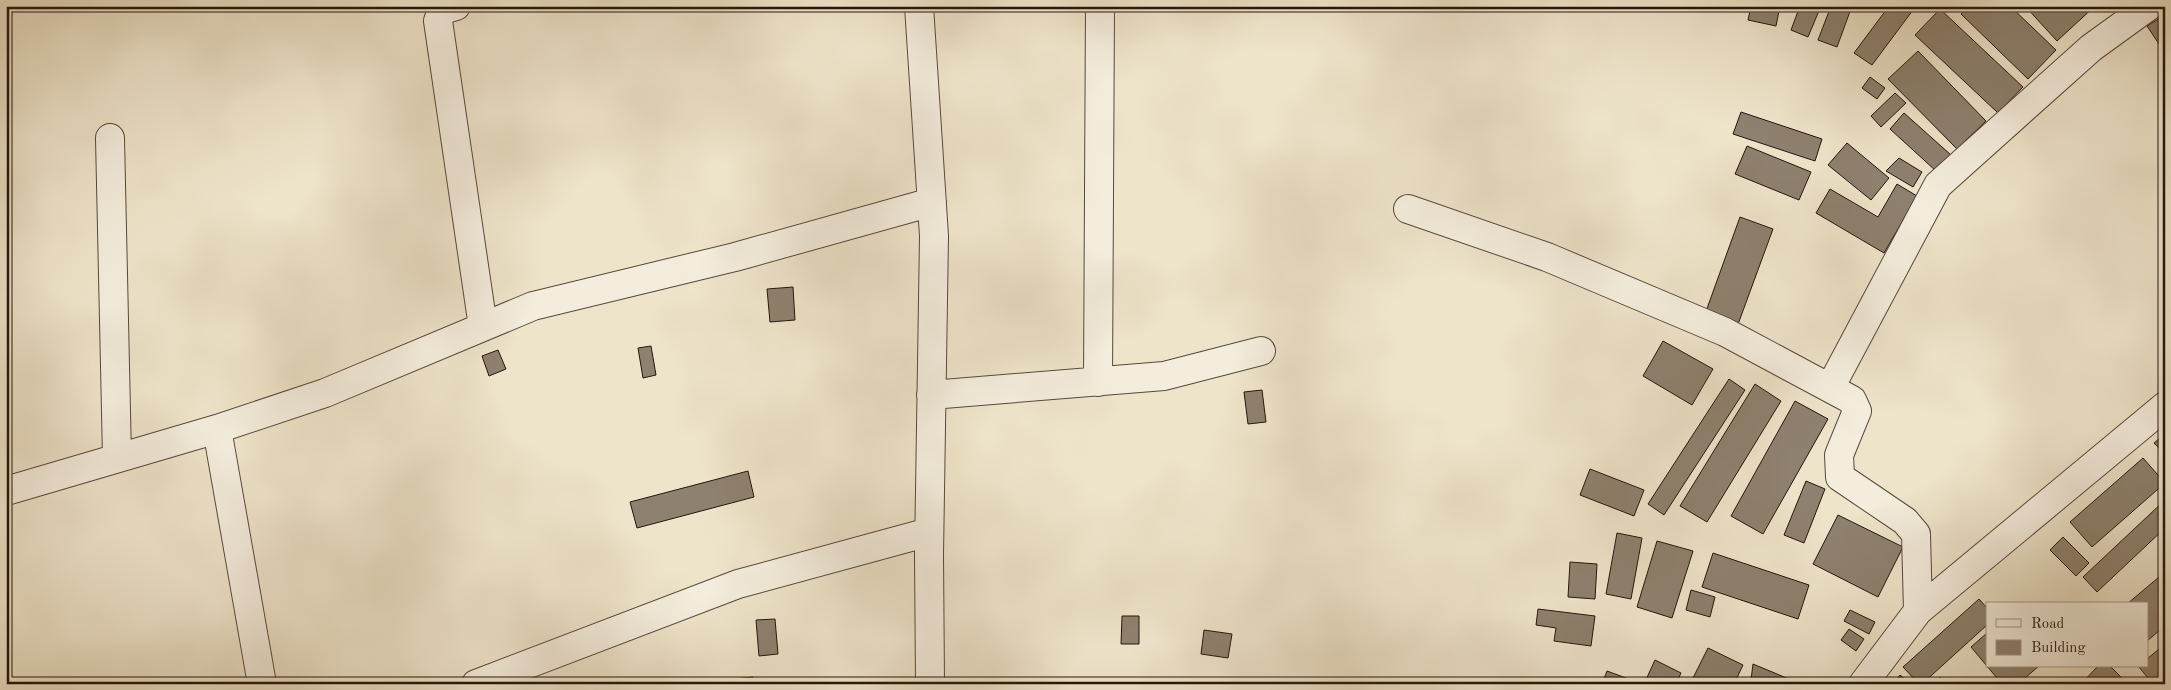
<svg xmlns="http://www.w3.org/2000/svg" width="2171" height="690" viewBox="0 0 2171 690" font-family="'Old Standard TT',serif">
<rect width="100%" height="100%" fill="#eee4ca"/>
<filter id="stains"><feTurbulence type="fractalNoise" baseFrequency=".004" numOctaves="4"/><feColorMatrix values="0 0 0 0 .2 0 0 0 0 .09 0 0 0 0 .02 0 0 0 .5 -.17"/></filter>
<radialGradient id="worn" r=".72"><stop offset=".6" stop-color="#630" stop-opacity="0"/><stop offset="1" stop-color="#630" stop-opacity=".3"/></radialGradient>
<path fill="#8e816f" stroke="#25150d" d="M1751,6H1780L1776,26L1748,20Z
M1800,6H1821L1808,37L1791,30Z
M1831,6H1852L1837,47L1818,40Z
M1889,6H1916L1872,65L1854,53Z
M1969,6H2010L2056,50L2028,79L1961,14Z
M2025,6H2095L2057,41Z
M1940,9L2023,87L1998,113L1915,35Z
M2165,15V53L2147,26Z
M1918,51L1986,121L1957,149L1888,79Z
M1870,77L1885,88L1877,99L1862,88Z
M1895,93L1906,103L1881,127L1871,116Z
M1741,112L1822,139L1815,161L1733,134Z
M1904,113L1951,155L1936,171L1890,129Z
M1847,143L1889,178L1871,200L1828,165Z
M1747,146L1811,172L1799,200L1735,174Z
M1899,158L1922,172L1913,187L1886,171Z
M1897,184L1917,196L1884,253L1816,213L1830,189L1878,217Z
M1740,217L1773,229L1737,327L1705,314Z
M793,287L795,320L770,322L767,289Z
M1663,341L1713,369L1692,405L1643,376Z
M651,346L656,375L643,378L638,348Z
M498,350L506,369L489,376L482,356Z
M1729,379L1745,390L1664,515L1648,504Z
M1755,384L1781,401L1707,522L1680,506Z
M1262,390L1266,422L1248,424L1244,392Z
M1795,401L1828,419L1763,534L1731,516Z
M2165,434V454L2154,443Z
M2143,458L2165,483L2092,547L2070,522Z
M1590,469L1644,490L1634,516L1580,495Z
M748,471L754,497L637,528L630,502Z
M1806,481L1825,489L1804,543L1784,535Z
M2165,500V528L2097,592L2083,577Z
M1838,515L1903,547L1878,597L1813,564Z
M1617,533L1642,538L1631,599L1606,594Z
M2063,537L2089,563L2076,576L2050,550Z
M1657,541L1693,551L1672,618L1637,607Z
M1713,553L1809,585L1798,619L1702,587Z
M1570,562L1597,564L1595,599L1568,597Z
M2165,572V626L2147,641V604H2127Z
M1691,590L1715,597L1710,617L1686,610Z
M1979,599L1987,608V625L1922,684H1919L1903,667Z
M1538,609L1595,616L1591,646L1554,641L1556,628L1536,625Z
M1850,610L1875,622L1869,634L1844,621Z
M1122,616H1139V644H1121Z
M775,619L778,654L759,656L756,620Z
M1849,629L1864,639L1856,651L1841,640Z
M1204,630L1232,634L1228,658L1201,654Z
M1987,633V666H2039L2018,684H2002L1971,647Z
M2165,644V684H2153L2138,666H2147V659Z
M1708,648L1743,665L1734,684H1690Z
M1655,660L1681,673L1676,684H1644Z
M1753,664L1801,684H1759L1751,680Z
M2098,666H2110L2128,684H2081Z
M1607,671L1634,681L1633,684H1602Z
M1900,675L1911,684H1893Z
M753,677L754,684H694V683Z
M1940,677L1948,684H1934Z"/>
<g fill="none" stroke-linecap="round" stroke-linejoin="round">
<g stroke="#57493c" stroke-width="30">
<path id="street" d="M456,6L442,10L438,21L483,327
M919,6L934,236L929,555L930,684
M110,138L117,457
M1408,209L1547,257L1725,332L1852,400L1857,411L1839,455L1840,477L1905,521L1916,534L1918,611
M1098,382L1100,6
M1830,388L1938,185L2091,48L2149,6
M931,395L1164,376L1261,351
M217,429L262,684
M6,491L217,429L325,393L533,306L735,257L932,202
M476,684L738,584L929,532
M1863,684L1918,611L2165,406"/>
</g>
<use href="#street" stroke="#f4eddd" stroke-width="28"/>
</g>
<rect width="2171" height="690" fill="none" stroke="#eee4ca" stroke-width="25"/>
<rect x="8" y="8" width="2156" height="675" fill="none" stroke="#25150d" stroke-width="2.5"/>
<rect x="12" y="12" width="2146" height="665" fill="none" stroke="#25150d"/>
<rect x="1986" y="602" width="162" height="65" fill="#f4eddd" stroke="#a1978a"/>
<rect x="1996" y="619" width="25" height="8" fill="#f4eddd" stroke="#a1978a"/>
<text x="2031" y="628" font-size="15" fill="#25150d">Road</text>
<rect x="1996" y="640" width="25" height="15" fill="#8e816f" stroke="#a1978a"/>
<text x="2031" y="652" font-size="15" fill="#25150d">Building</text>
<rect width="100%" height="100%" filter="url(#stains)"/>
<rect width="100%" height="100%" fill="url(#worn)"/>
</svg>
